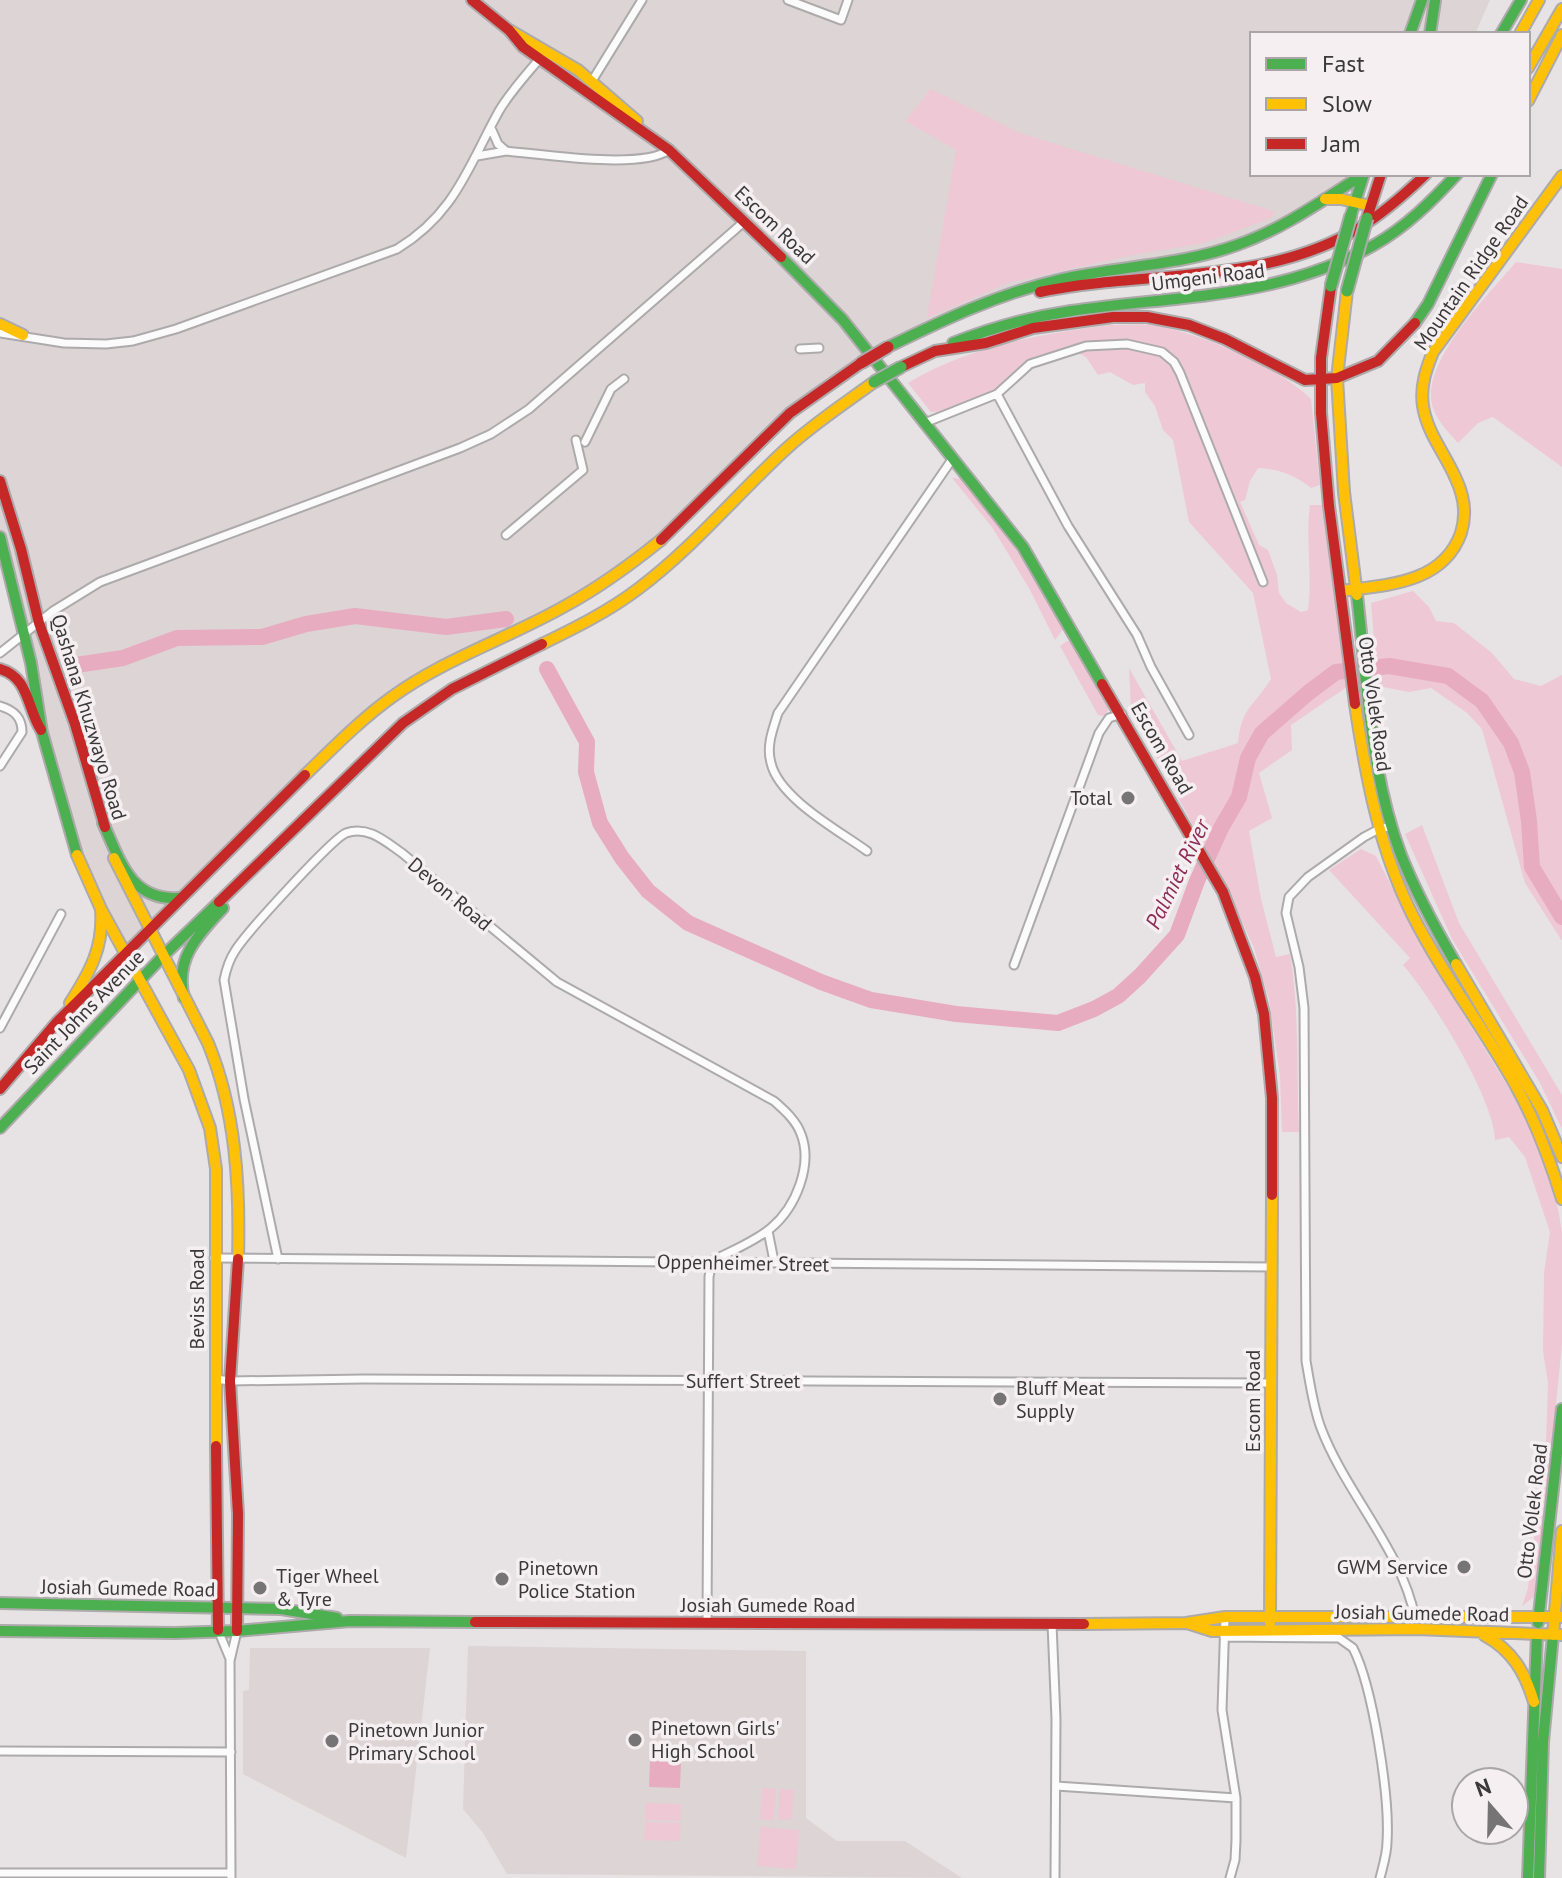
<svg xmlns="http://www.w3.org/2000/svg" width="1562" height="1878" viewBox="0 0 1562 1878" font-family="'PT Sans',sans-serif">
<rect width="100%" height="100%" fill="#e7e3e4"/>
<path fill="#ddd4d6" d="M0,0H1490L1475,34H1252V174H1363L1235,245L967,307L823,387L641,557L373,711L126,953L67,826L0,535Z
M468,1646L806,1651V1818L837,1841H905L962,1878L507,1874L483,1833L463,1809Z
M250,1648H430L406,1858L243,1774V1691L249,1690Z"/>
<path fill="#eec8d4" d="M931,89L1020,133L1276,212L1269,219L1204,243L1133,255L1008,283L927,318L956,150L905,121Z
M1516,262L1562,269V467L1493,417L1478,423L1458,443C1448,432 1438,422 1433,408C1418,364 1490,293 1516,262Z
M1110,325C1123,325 1136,324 1148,325C1193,329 1279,367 1311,399L1320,485L1311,488C1295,475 1279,469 1258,468L1250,481L1245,500L1240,502L1259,545L1268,550L1277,575L1279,593L1286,603L1301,612L1308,610C1313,575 1305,542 1310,505H1324L1347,687L1291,725L1292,750L1259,773L1272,818L1249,831L1261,899L1276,957L1290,954C1300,1013 1296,1073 1299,1132H1282L1280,1076L1269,1000L1254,948L1230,895L1131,709L1129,668L1182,761L1238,743C1242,706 1253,708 1271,679L1253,593L1189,522L1173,440L1163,430L1155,406L1145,392V383L1133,385L1110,372L1098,375L1086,357L1071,350L1030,364L1004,387L956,411L931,412L908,383C970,346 1040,334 1110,325Z
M952,478L962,479L1010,540L1064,628L1055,640L1030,590L992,527Z
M1413,591L1429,607L1436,621L1454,623L1492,653L1514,679L1541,686L1562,675V941L1525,883L1482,729L1467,713L1431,688L1409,692L1378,686L1371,603Z
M1067,641L1072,642L1108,706V711L1103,716L1098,715L1060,646Z
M1422,825L1459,923L1562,1095V1129L1540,1083L1452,939L1405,834Z
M1361,849L1376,856L1423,948L1526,1116L1547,1163L1558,1209L1562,1232V1344L1538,1585L1535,1596L1522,1606L1528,1588L1546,1443L1548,1383L1543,1351L1544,1273L1550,1232L1525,1157L1509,1137L1495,1140C1494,1098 1431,997 1403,965L1410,958L1329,870Z
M762,1788L776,1789L774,1820L760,1819Z
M780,1789L794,1790L792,1820L778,1819Z
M645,1803L681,1804V1821L645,1820Z
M645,1822L681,1823L680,1841L644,1840Z
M761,1827L799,1830L796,1869L757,1866Z"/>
<path fill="#e8acc0" d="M650,1761L681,1762L680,1788L649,1787Z"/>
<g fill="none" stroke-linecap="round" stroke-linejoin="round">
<path stroke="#e8acc0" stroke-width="16" d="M76,665L123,658L177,638L262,637L306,624L355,616L446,627L506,619
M547,669L587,742L586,772L600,823L622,858L648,891L688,923L821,982L871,1000L956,1014L1058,1023L1094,1009L1118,996L1140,976L1177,935L1197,881L1221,828L1239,797L1248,758L1262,733L1308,693L1336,672L1389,666L1448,676L1482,701L1511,743L1522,772L1529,821L1532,867L1562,917"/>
<g stroke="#adaaab" stroke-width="11">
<path id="street" d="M788,0L841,20L848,0
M592,81L642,0
M491,128L498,144L506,151C542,154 641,170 669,150
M477,156L506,151
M0,333L64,343L106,344L133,341L176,329L397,249C455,214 468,167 499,111C510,92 527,74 541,57
M800,349L819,348
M997,394L1068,526L1137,635L1151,667L1189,735
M927,422L997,394L1030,364L1086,346L1127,344L1162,352L1174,362L1180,373L1263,582
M585,442L611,389L624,379
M506,535L583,470L576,440
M0,653L53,611L100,582L460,448L491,434L529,409L745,221
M0,706C14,710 22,717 22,732L0,766
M1392,826L1379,829L1364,837L1308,877L1289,897L1286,913L1299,967L1304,1008L1306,1361C1310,1383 1313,1407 1321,1428C1345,1492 1403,1552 1415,1618
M867,851C838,830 779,798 771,763C766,746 773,729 778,713L953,458
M1014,965L1099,733L1109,718L1122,714
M0,1028L61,914
M768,1231L774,1261
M214,1258L1272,1267
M278,1259L244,1099L224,980C226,970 229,960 235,951C245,934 332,839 346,833C368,825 386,842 402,853L557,982L774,1101C784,1110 796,1120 801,1134C813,1165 796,1207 771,1228C754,1242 731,1251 712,1261L709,1277L707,1622
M216,1379L230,1381L364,1379L1271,1383
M1225,1617L1222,1710L1236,1798V1840L1235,1860L1230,1878
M1052,1624L1056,1719L1055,1878
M218,1630L230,1659
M1224,1637L1339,1638L1353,1648C1373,1687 1390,1798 1387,1842C1387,1854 1383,1866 1380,1878
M0,1751L231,1752
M1056,1786L1236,1798
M0,1873H231
M231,1878L230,1661L237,1631"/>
</g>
<g stroke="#adaaab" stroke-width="14">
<path id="fast" d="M1410,34L1422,0
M1430,34L1435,1
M1501,34L1521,0
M1351,215L1364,174
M781,257L843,320L1023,547L1102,684
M1415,323L1428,304L1492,174
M953,343C991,328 1030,317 1071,311C1177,295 1276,300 1374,245C1406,227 1432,201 1457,174
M888,347C943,320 998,294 1058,280C1117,266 1179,266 1237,245C1283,229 1323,200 1364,174
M0,537L31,663L42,732L77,855
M1357,595C1367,681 1370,773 1401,855C1416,893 1435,928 1456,964
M103,823C120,860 130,901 179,898
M184,998C174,959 198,935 223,908
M0,1128L162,957L219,902
M0,1603L281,1609L337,1618
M1538,1623L1562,1409
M0,1631L175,1633L237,1631L350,1621L475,1622
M1528,1878L1537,1634
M1539,1878L1543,1742L1553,1635"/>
</g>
<g stroke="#adaaab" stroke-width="14">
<path id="slow" d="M511,31L578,70L637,121
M1520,34L1539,0
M1528,68L1562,9
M1528,101L1562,35
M1325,199H1341L1371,206
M1347,291L1337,378L1344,492L1357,595
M0,324L23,335
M1341,591C1386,585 1443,584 1461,533C1467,514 1464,496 1456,479C1446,455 1427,433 1423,406C1420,387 1426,369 1433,352L1562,176
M542,644C575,628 609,611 638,589C693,548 736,495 786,449C813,424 844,404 874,382
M1355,704C1366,777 1379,848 1412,914C1442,974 1484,1028 1516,1086C1536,1122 1550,1160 1562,1199
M305,775C333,748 360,720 392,697C444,659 509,638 565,606C600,587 630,565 661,540
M77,855L101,909L189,1070L210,1128L216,1169V1446
M114,858L208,1043C236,1111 240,1186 238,1259
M1456,964L1542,1110L1562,1157
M70,1003C90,972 104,947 101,909
M1187,1623L1212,1631L1417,1629L1562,1635
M1270,1623L1272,1195
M1084,1624L1186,1623L1225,1617H1562
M1484,1635C1512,1650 1525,1672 1534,1702
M1553,1635L1562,1531"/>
</g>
<g stroke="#adaaab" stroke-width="14">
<path id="jam" d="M472,0L509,30L523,47L669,150L781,257
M1367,218L1381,174
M1331,286L1321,358V413L1329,506L1355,704
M1040,292C1145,270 1263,286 1359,228C1384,213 1405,194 1426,174
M901,367L935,351L986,343L1033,328L1113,317H1147L1189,325L1225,339L1305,380L1337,378L1378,361L1415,323
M0,481L21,549L39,623L75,724L105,827
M661,540L790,413L861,363
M0,669C29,677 27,708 41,730
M1102,684L1223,892L1255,977L1264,1014L1272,1098V1195
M219,902L403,723L452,689L542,644
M0,1089L57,1022L305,775
M216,1446L218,1630
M475,1622L1084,1624
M237,1631L238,1514L230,1381L238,1259"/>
</g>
<use href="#street" stroke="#fbfbfb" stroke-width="7"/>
<use href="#fast" stroke="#4caf50" stroke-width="10"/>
<use href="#slow" stroke="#ffc107" stroke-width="10"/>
<use href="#jam" stroke="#c62828" stroke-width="10"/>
<g stroke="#adaaab" stroke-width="15" stroke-linecap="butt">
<path id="fast-bridge" d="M1331,286L1351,215
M1347,291L1367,218
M874,382L901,367"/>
</g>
<g stroke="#adaaab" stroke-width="15" stroke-linecap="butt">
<path id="jam-bridge" d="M861,363L888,347"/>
</g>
<use href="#fast-bridge" stroke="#4caf50" stroke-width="11"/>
<use href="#jam-bridge" stroke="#c62828" stroke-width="11"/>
</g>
<g fill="#777475" stroke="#f5eff1" stroke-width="3">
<circle cx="1128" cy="798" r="8"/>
<circle cx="1000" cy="1399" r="8"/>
<circle cx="1464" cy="1567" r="8"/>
<circle cx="502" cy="1579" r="8"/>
<circle cx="260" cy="1588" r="8"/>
<circle cx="635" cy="1740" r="8"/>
<circle cx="332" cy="1741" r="8"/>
</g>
<g text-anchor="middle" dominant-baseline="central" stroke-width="7" stroke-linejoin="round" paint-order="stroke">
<g font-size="20" fill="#3a3839" stroke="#f5eff1">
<text transform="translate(775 225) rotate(44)">Escom Road</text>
<text transform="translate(1471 273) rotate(-55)">Mountain Ridge Road</text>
<text transform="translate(1208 277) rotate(-7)">Umgeni Road</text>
<text transform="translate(1375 704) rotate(82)">Otto Volek Road</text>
<text transform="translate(89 717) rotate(73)">Qashana Khuzwayo Road</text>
<text transform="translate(1162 748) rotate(60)">Escom Road</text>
<text transform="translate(450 894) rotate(40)">Devon Road</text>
<text transform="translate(84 1012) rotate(-46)">Saint Johns Avenue</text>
<text transform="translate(743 1263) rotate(1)">Oppenheimer Street</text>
<text transform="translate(197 1299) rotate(-90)">Beviss Road</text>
<text x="743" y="1381">Suffert Street</text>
<text transform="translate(1253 1401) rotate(-90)">Escom Road</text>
<text transform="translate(1532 1511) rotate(-83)">Otto Volek Road</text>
<text transform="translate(128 1588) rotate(1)">Josiah Gumede Road</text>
<text x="768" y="1605">Josiah Gumede Road</text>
<text transform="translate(1422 1613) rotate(1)">Josiah Gumede Road</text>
</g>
<g font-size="20" fill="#3a3839" stroke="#f5eff1" text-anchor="start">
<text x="1112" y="798" text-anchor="end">Total</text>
<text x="1016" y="1388">Bluff Meat<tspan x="1016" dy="23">Supply</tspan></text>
<text x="1448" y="1567" text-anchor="end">GWM Service</text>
<text x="518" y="1568">Pinetown<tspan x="518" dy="23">Police Station</tspan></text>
<text x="276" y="1576">Tiger Wheel<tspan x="276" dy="23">&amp; Tyre</tspan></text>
<text x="651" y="1728">Pinetown Girls'<tspan x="651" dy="23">High School</tspan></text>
<text x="348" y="1730">Pinetown Junior<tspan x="348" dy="23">Primary School</tspan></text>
</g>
<g font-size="22" font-style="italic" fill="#8d2c55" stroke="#f5eff1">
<text transform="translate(1177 874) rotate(-64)">Palmiet River</text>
</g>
</g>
<rect x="1250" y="32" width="280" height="144" fill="#f5eff1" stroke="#aaa6a7" stroke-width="2"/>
<rect x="1266" y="58" width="40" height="12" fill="#4caf50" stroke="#aaa6a7" stroke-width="2"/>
<text x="1322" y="72" font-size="24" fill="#3a3839">Fast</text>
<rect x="1266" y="98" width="40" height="12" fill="#ffc107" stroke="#aaa6a7" stroke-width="2"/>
<text x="1322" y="112" font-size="24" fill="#3a3839">Slow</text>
<rect x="1266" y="138" width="40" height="12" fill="#c62828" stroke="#aaa6a7" stroke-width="2"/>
<text x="1322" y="152" font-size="24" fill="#3a3839">Jam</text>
<g transform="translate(1490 1806) rotate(340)"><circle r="38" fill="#f5eff1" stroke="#aaa6a7" stroke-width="2"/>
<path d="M0-6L14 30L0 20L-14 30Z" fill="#777475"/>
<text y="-12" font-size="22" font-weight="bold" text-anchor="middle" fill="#3a3839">N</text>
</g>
</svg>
